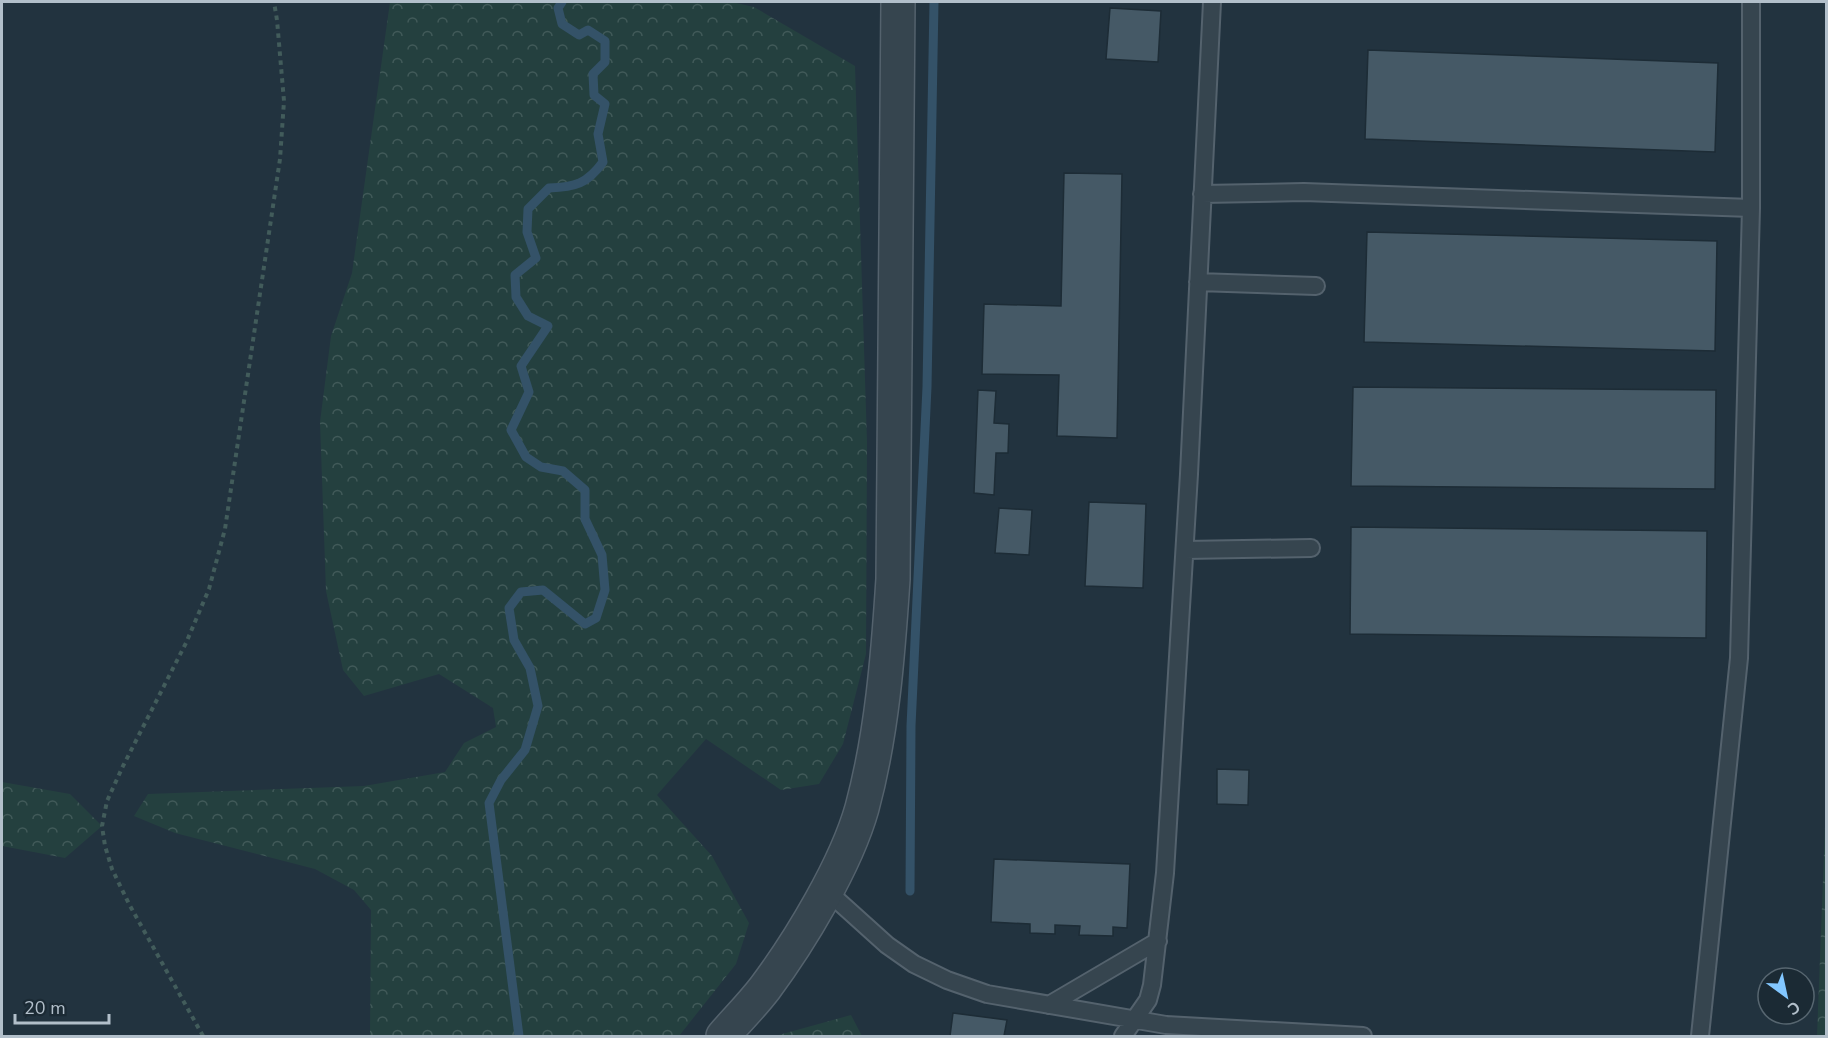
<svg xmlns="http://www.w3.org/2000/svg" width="1828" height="1038" viewBox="0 0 1828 1038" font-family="'Nunito Sans',sans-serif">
<defs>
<pattern id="forest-crowns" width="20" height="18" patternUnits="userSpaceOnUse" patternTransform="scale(1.5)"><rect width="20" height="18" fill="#24403f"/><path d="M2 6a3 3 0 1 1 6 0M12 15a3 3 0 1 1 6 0" fill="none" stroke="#415a59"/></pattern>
</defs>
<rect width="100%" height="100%" fill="#22333f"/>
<path fill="url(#forest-crowns)" d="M390,2H732L754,7L855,66L867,442L866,654L843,744L819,784L781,790L706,739L657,795L712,856L749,923L736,964L679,1036H370L371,910L354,890L315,869L175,833L134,816L148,794L364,786L445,772L464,743L496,727L493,708L439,674L364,696L343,670L326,591L320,422L331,336L352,273Z
M2,782L70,794L102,826L65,858L2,846Z
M1826,800V1036H1817Z
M851,1015L862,1036H775Z"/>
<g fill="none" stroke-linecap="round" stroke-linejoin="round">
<path stroke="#345268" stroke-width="9" d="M910,891L911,726L927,387L934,2
M519,1036L489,803L501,780L525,750L538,706L530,668L514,640L509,608L521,592L543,590L585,624L596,618L605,590L602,555L585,519V490L563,471L541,467L526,457L511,430L529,392L521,366L548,326L528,316L516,297L515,275L536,258L527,232L528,209L549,188C575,187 587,184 603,162L598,134L605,104L594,95L593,74L605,62V41L588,30L579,35L562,24L558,8L562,2"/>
</g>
<path fill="#455966" stroke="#1d2c36" stroke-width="1.5" d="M1110,8L1161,11L1158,62L1106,59Z
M1368,50L1718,63L1715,152L1365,139Z
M1064,173L1122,174L1117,438L1057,436L1059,375L982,374L984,304L1061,306Z
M1367,232L1717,241L1715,351L1364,342Z
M1353,387L1716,390L1715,489L1351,486Z
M978,390L996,391L994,423L1009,424L1008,453H996L994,495L974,493Z
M1089,502L1146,504L1143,588L1085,586Z
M999,508L1032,510L1029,555L995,553Z
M1351,527L1707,531L1706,638L1350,634Z
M1217,769L1249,770L1248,805L1217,804Z
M994,859L1130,864L1127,928L1113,927V936L1079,935L1080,926L1055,925V934L1030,933V924L991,922Z
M953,1013L1007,1020L1004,1036H950Z"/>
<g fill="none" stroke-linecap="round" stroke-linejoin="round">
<g stroke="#54626d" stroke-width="20">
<path id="service" d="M1202,194L1304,192L1751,208
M1198,282L1316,286
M1185,550L1311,548
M826,890L887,945L914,964L947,980L987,994L1166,1025L1363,1036
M1049,1005L1158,941
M1123,1036L1148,1000L1152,985L1165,873L1189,474L1212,2
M1700,1036L1739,658L1751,208V2"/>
</g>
<g stroke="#54626d" stroke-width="36">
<path id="tertiary" d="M723,1036C737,1020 752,1005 765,988C800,941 846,865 862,808C882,734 888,656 893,579L898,2"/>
</g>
<path stroke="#425c5b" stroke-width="4" stroke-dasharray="4.5 4.5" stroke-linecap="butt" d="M203,1036L129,904L112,869L105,846L102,826L107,801L123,766L186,643L209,589L225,529L280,159L284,101L277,20L274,2"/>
<use href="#service" stroke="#36454f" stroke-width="16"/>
<use href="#tertiary" stroke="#36454f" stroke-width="33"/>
</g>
<rect width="1828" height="1038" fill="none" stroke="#b2bfca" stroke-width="6"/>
<g transform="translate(1786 996) rotate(147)"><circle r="28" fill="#1b2a34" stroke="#576670" stroke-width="1.5"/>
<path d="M0-4.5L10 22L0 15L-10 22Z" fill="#82c7ff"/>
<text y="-9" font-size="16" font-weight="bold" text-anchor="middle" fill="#b2bfca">С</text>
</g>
<path d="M15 1014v9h94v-9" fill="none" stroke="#b2bfca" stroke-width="3"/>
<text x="24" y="1014" font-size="18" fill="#b2bfca" stroke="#1b2a34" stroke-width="4.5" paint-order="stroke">20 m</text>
</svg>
